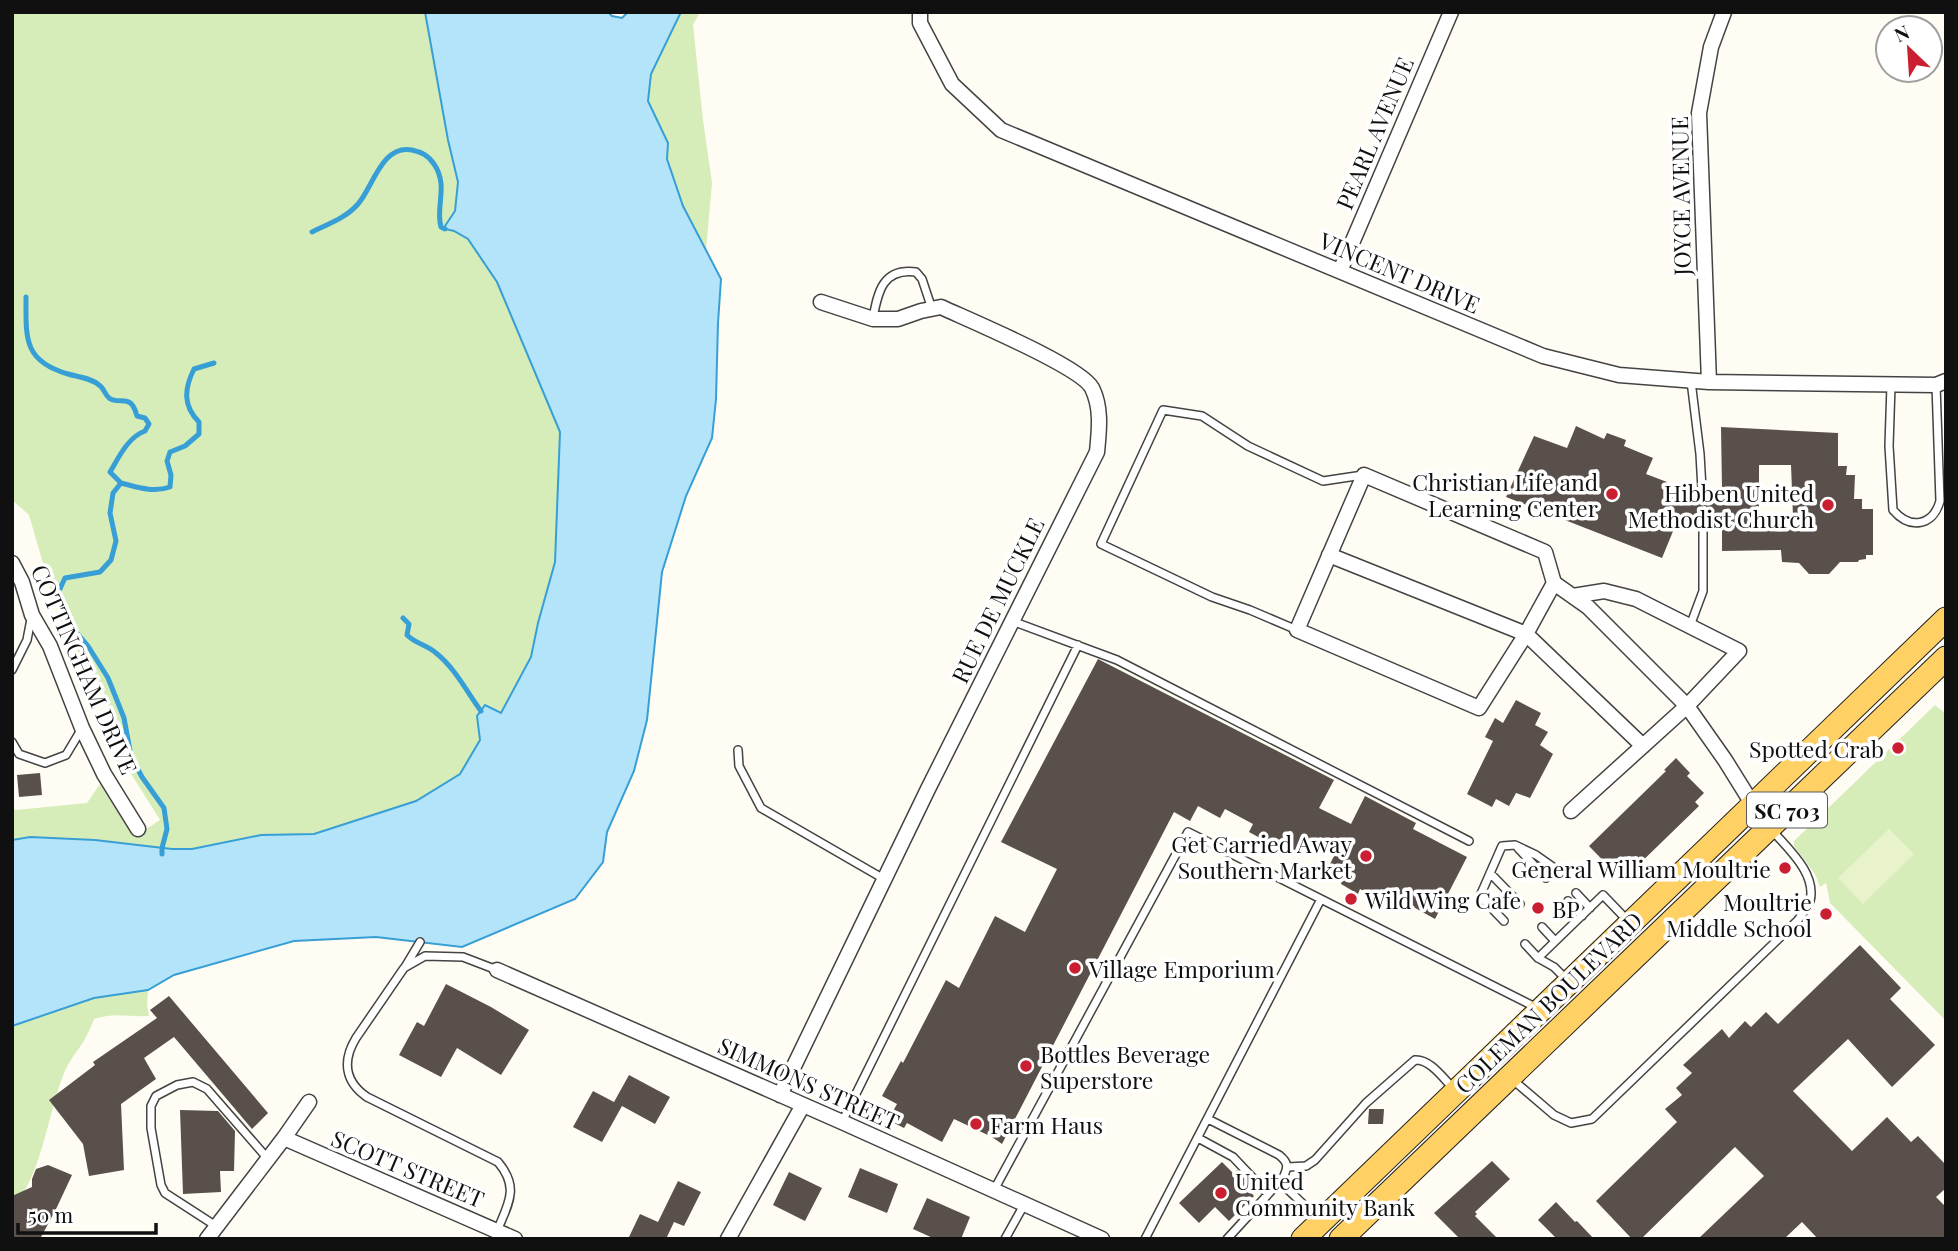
<svg xmlns="http://www.w3.org/2000/svg" width="1958" height="1251" viewBox="0 0 1958 1251" font-family="'Playfair Display',serif">
<rect width="100%" height="100%" fill="#fffcf3"/>
<path fill="#d7edb9" d="M12,12H425L448,140L458,182L455,211L445,226L468,239L497,282L560,432L555,562L538,623L531,657L500,713L480,740L460,774L416,801L314,834L261,835L192,849H172L95,840L30,837L12,840V808L16,810L87,803L100,784L134,837L160,820L123,761L103,688L74,648L58,615L29,515L12,500Z
M681,12H700L693,25L703,120L712,183L706,250L683,206L667,159L668,143L648,102L651,74Z
M1935,705L1946,714V1021L1830,903L1826,883L1820,887L1815,874L1794,846V841Z
M148,990L147,1005L149,1016C127,1017 116,1012 94,1019C91,1027 87,1036 82,1044C75,1054 67,1064 63,1076C49,1110 40,1183 12,1206V1026L94,998Z"/>
<path fill="#e8f3cc" d="M1889,829L1914,854L1863,904L1838,878Z"/>
<path fill="#b4e4fa" stroke="#379fd5" stroke-width="2" d="M425,12H608L612,16L622,18L628,12H681L651,74L648,101L668,143L667,159L683,206L721,279L718,323L716,399L712,438L686,496L662,572L647,720L634,771L607,832L603,862L575,899L462,947L376,937L294,941L174,975L148,990L94,998L12,1026V840L30,837L95,840L172,849H192L261,835L314,834L416,801L460,774L480,740L477,716L485,705L501,713L531,657L538,623L555,562L560,432L497,282L468,239L454,231L445,229V226L455,211L458,182L448,140Z"/>
<g fill="none" stroke-linecap="round" stroke-linejoin="round">
<path stroke="#379fd5" stroke-width="5" d="M312,232C328,224 346,218 358,204C373,187 382,144 412,150C421,152 428,155 434,164C449,186 435,207 441,227L445,229
M26,297C26,338 23,361 68,374C79,377 91,378 99,385C104,388 105,395 109,398C117,404 128,397 133,406C135,409 136,412 137,416L145,418L149,424L145,431C128,437 119,457 110,472L121,483L113,493L110,513L116,541L111,560L100,572L65,578L58,593L65,619L88,646L108,678L124,718L131,756L142,777L164,808L167,829L162,848V854
M121,483C137,487 153,493 170,487L171,475L167,461L170,452L185,446L199,434V422C183,406 184,389 194,369L214,363
M403,618L409,624L407,635C416,644 427,645 436,653C455,668 467,692 481,711"/>
</g>
<path fill="#59504c" fill-rule="evenodd" d="M1576,426L1604,439L1607,433L1626,440L1624,446L1653,458L1646,474L1667,482L1666,484L1686,490H1696L1697,493L1702,495L1706,494L1708,489H1722L1721,427L1838,433V466H1847L1846,475H1855L1854,499H1862V509H1873V555H1866V559L1859,560L1858,562H1840L1829,574H1809L1799,563L1782,562L1781,550L1722,551V521L1709,522L1707,517L1702,516L1698,518L1697,523L1676,524L1662,558L1506,497L1534,436L1567,448ZM1759,465H1791L1793,516L1759,517Z
M1098,659L1334,780L1319,808L1351,824L1365,796L1416,823L1413,829L1467,857L1435,919L1381,889L1377,898L1360,889L1358,894L1341,884L1342,881L1326,872L1334,856L1302,839L1293,856L1249,832L1253,824L1225,809L1220,818L1198,806L1190,821L1174,812L1002,1144L992,1137L954,1119L942,1142L907,1123L904,1128L888,1120L897,1104L882,1096L901,1061L903,1063L946,980L959,988L995,916L1025,932L1057,869L1001,842Z
M1516,700L1541,713L1535,725L1548,732L1540,745L1553,754L1530,798L1516,793L1509,806L1496,799L1492,807L1467,794L1493,741L1485,737L1495,718L1503,723Z
M1676,758L1690,773L1687,776L1704,793L1695,802L1699,806L1631,872L1626,867L1618,876L1589,846L1666,771L1664,770Z
M40,773L42,795L19,797L17,775Z
M1860,945L1901,988L1890,999L1935,1045L1892,1087L1848,1039L1793,1091L1852,1151L1887,1117L1911,1142L1918,1136L1946,1165V1188L1936,1197L1946,1207V1239H1818L1802,1222L1784,1239H1698L1764,1176L1735,1147L1641,1239H1632L1596,1201L1677,1122L1665,1109L1682,1095L1676,1088L1692,1073L1683,1065L1722,1029L1729,1038L1745,1021L1751,1027L1766,1012L1778,1024Z
M446,984L491,1007L529,1030L501,1075L457,1048L441,1077L399,1055L417,1022L424,1026Z
M169,996L268,1113L252,1129L174,1037L144,1058L156,1079L121,1104L124,1170L89,1176L83,1144L49,1100L95,1065L93,1062L157,1018L150,1010Z
M629,1075L670,1097L655,1124L622,1106L602,1142L573,1127L593,1091L614,1102Z
M1369,1109H1384L1383,1124H1368Z
M180,1110L218,1111L235,1131L234,1171H220L221,1192L183,1194Z
M1492,1161L1510,1179L1475,1212L1477,1214L1475,1216L1498,1239H1460L1434,1213Z
M1222,1162L1233,1173L1237,1170L1250,1183L1246,1187L1254,1196L1229,1221L1215,1207L1199,1223L1179,1203Z
M48,1165L72,1175L57,1207L40,1239H12V1196L32,1187V1179L36,1169Z
M860,1168L898,1184L887,1213L848,1197Z
M789,1172L822,1188L805,1221L773,1205Z
M678,1181L701,1192L684,1226L674,1222L666,1239H628L640,1214L658,1222Z
M927,1198L970,1217L961,1239H935L913,1229Z
M1556,1202L1575,1222L1577,1221L1594,1239H1557L1538,1220Z"/>
<g fill="none" stroke-linecap="round" stroke-linejoin="round">
<g stroke="#434343" stroke-width="10">
<path id="service" d="M873,318C878,291 883,268 916,272L922,279L932,309
M1691,381L1700,454L1702,489
M1891,385L1889,446L1893,510C1910,530 1933,526 1940,501L1936,385
M1012,621L1117,660L1469,841
M1690,626L1703,591V522
M1297,630L1250,610L1212,597L1101,544L1163,410L1202,416L1248,446L1323,481L1363,475
M12,670L27,640L31,619
M12,742L19,754L45,763L66,755L81,730
M738,750L739,766L761,808L884,879
M1518,848L1546,878
M1490,873L1520,904
M1576,893L1590,908
M1568,901L1582,916
M1504,921L1480,896L1502,846L1515,845L1536,855L1556,869
M1542,927L1555,941
M1525,944L1538,958
M405,967L420,942
M497,970L463,957L425,956L404,968L356,1038C342,1061 345,1082 367,1097L498,1162C520,1188 508,1204 497,1231
M1568,981L1554,967L1538,958L1603,895L1627,920
M1513,1080L1554,1115L1571,1123L1592,1119L1798,920C1802,914 1808,907 1810,901C1817,873 1787,848 1771,829
M1208,1119L1279,1155C1289,1163 1288,1167 1283,1178L1227,1239
M842,1122L1078,645
M1198,1138L1233,1157L1268,1194
M1288,1167L1306,1166L1315,1160L1366,1103L1415,1060C1430,1059 1443,1078 1453,1088
M1280,1182L1320,1220
M994,1190L1188,832L1537,1008
M216,1226L165,1193L161,1185L151,1128V1106L156,1096L177,1085L193,1082L207,1089L268,1159
M1005,1239L1025,1203
M1145,1239L1321,899"/>
</g>
<g stroke="#434343" stroke-width="17">
<path id="minor" d="M920,12V23L952,84L1001,130L1543,356L1619,375L1709,382L1936,385L1946,381
M1340,271L1451,12
M1709,382L1699,113L1711,47L1724,12
M1329,555L1526,634L1554,583
M12,563L22,582L32,615L50,646L82,728L104,774L138,829
M1573,596L1604,591L1636,599L1739,651L1687,706L1588,607L1554,583L1545,552L1364,475L1297,630L1479,708L1526,634L1643,746
M1571,811L1687,706L1725,760L1753,805
M497,970L842,1122L1102,1239
M780,1095L928,789L1097,452C1099,431 1102,408 1092,388C1080,366 969,320 941,307L921,311L898,319H873L821,302
M284,1138L515,1239
M207,1239L284,1138L309,1102
M728,1239L803,1105"/>
</g>
<g stroke="#212121" stroke-width="25">
<path id="primary" d="M1303,1239L1946,619
M1341,1239L1946,658"/>
</g>
<use href="#service" stroke="#fff" stroke-width="7"/>
<use href="#minor" stroke="#fff" stroke-width="14"/>
<use href="#primary" stroke="#ffd063" stroke-width="23"/>
</g>
<g fill="#c91f31" stroke="#fff" stroke-width="2.5">
<circle cx="1612" cy="494" r="7"/>
<circle cx="1828" cy="505" r="7"/>
<circle cx="1898" cy="748" r="7"/>
<circle cx="1366" cy="856" r="7"/>
<circle cx="1785" cy="868" r="7"/>
<circle cx="1351" cy="899" r="7"/>
<circle cx="1538" cy="908" r="7"/>
<circle cx="1826" cy="914" r="7"/>
<circle cx="1075" cy="968" r="7"/>
<circle cx="1026" cy="1066" r="7"/>
<circle cx="976" cy="1124" r="7"/>
<circle cx="1221" cy="1193" r="7"/>
</g>
<g text-anchor="middle" dominant-baseline="central" stroke-width="7" stroke-linejoin="round" paint-order="stroke">
<rect fill="#fff" stroke="#585858" stroke-width="2" x="1747" y="792.5" width="80" height="35" rx="5"/>
<g font-size="21" font-weight="bold" fill="#101010">
<text x="1787" y="810">SC 703</text>
</g>
<g font-size="23" fill="#101010" stroke="#fff">
<text transform="translate(1374 133) rotate(-67)">PEARL AVENUE</text>
<text transform="translate(1680 196) rotate(-91)">JOYCE AVENUE</text>
<text transform="translate(1400 272) rotate(23)">VINCENT DRIVE</text>
<text transform="translate(997 600) rotate(-64)">RUE DE MUCKLE</text>
<text transform="translate(85 669) rotate(66)">COTTINGHAM DRIVE</text>
<text transform="translate(1548 1002) rotate(-44)">COLEMAN BOULEVARD</text>
<text transform="translate(809 1083) rotate(24)">SIMMONS STREET</text>
<text transform="translate(408 1168) rotate(23)">SCOTT STREET</text>
</g>
<g font-size="23" fill="#101010" stroke="#fff" text-anchor="end">
<text x="1598" y="481">Christian Life and<tspan x="1598" dy="26">Learning Center</tspan></text>
<text x="1814" y="492">Hibben United<tspan x="1814" dy="26">Methodist Church</tspan></text>
<text x="1884" y="748">Spotted Crab</text>
<text x="1352" y="843">Get Carried Away<tspan x="1352" dy="26">Southern Market</tspan></text>
<text x="1771" y="868">General William Moultrie</text>
<text x="1365" y="899" text-anchor="start">Wild Wing Cafe</text>
<text x="1812" y="901">Moultrie<tspan x="1812" dy="26">Middle School</tspan></text>
<text x="1552" y="908" text-anchor="start">BP</text>
<text x="1089" y="968" text-anchor="start">Village Emporium</text>
<text x="1040" y="1053" text-anchor="start">Bottles Beverage<tspan x="1040" dy="26">Superstore</tspan></text>
<text x="990" y="1124" text-anchor="start">Farm Haus</text>
<text x="1235" y="1180" text-anchor="start">United<tspan x="1235" dy="26">Community Bank</tspan></text>
</g>
</g>
<rect width="1958" height="1251" fill="none" stroke="#101010" stroke-width="28"/>
<g transform="translate(1909 49) rotate(335)"><circle r="33" fill="#ffffff" stroke="#9f9f9f" stroke-width="2"/>
<path d="M0-5L12 26L0 18L-12 26Z" fill="#c91f31"/>
<text y="-10" font-size="19" font-weight="bold" text-anchor="middle" fill="#101010">N</text>
</g>
<path d="M18 1223v10h138v-10" fill="none" stroke="#101010" stroke-width="3.5"/>
<text x="28" y="1223" font-size="21" fill="#101010" stroke="#ffffff" stroke-width="5" paint-order="stroke">50 m</text>
</svg>
